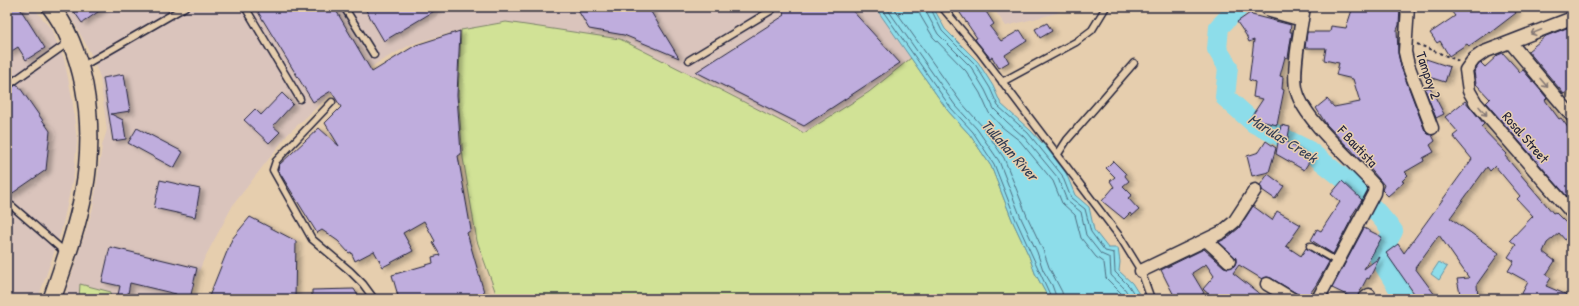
<svg xmlns="http://www.w3.org/2000/svg" width="1579" height="306" viewBox="0 0 1579 306" font-family="'Patrick Hand',sans-serif">
<defs>
<filter id="shadow"><feDropShadow dx="4.5" dy="2.5" stdDeviation="2" flood-color="#0004"/></filter>
</defs>
<rect width="100%" height="100%" fill="#e6ceae"/>
<filter id="ink" filterUnits="userSpaceOnUse"><feTurbulence type="fractalNoise" baseFrequency=".025" numOctaves="2"/><feDisplacementMap in="SourceGraphic" scale="8" xChannelSelector="R" yChannelSelector="G"/><feConvolveMatrix kernelMatrix="1 2 1 2 8 2 1 2 1" color-interpolation-filters="sRGB"/></filter>
<g filter="url(#ink)">
<path fill="#dac4bc" d="M7,7H33L51,29L64,59L72,97L77,142L74,174L61,232L38,299H7Z
M64,7H875L911,58L869,92L804,133L713,86L506,22L461,30L412,44L377,63L330,95L288,134L233,205L204,259L188,299H64L93,208L102,146L107,130L100,77L91,54L71,17Z
M992,7H1061L1057,13L1006,26Z"/>
<path fill="#d1e296" stroke="#7a8268" d="M506,22L620,39L713,86L804,133L869,92L911,58L948,111L970,135L991,166L1013,222L1029,256L1035,273L1049,299H498L477,241L463,158L458,95L461,30Z
M80,284L111,292L109,299H79Z"/>
<path fill="#8dddea" stroke="#6292a4" d="M875,7H933L945,29L978,62L993,86L1001,104L1030,130L1046,147L1066,173L1075,195L1089,207L1094,230L1108,248H1118L1120,262L1119,271L1132,283L1139,294L1136,299H1049L1035,273L1029,256L1013,222L991,166L970,135L948,111Z
M1439,262L1447,267L1439,280L1431,274Z"/>
<g fill="none" stroke-linecap="round" stroke-linejoin="round">
<path stroke="#4d6d81" stroke-width="1" d="M880,7L951,108L973,132L994,164L1016,220L1052,299
M886,7L955,105L977,129L999,161L1021,218L1037,252L1043,270L1052,285L1057,299
M893,7L960,101L982,126L1004,158L1027,216L1043,250L1049,267L1062,292L1063,299
M919,7L920,15L933,37L966,71L980,93L989,113L1002,127L1020,141L1053,181L1062,203L1075,215L1081,238L1096,257L1104,263L1106,278L1121,293L1122,299
M925,7L926,12L938,34L971,67L985,90L994,109L1007,122L1024,137L1058,178L1067,201L1081,212L1086,235L1101,254L1110,258L1111,275C1117,283 1129,288 1128,299
M930,7L942,31L975,64L990,88L998,106L1028,133L1062,175L1071,198L1085,209L1091,232L1105,251L1114,253L1115,272L1129,286L1134,294L1133,299"/>
<path stroke="#8dddea" stroke-width="20" d="M1239,7L1219,27L1217,49L1228,67L1225,97L1254,123L1309,151L1354,187L1364,198
M1374,209L1393,231L1379,257L1405,299"/>
</g>
<path fill="#bfaddd" stroke="#22223b" filter="url(#shadow)" d="M7,7H19L45,48L26,60L18,47L7,54Z
M71,7H105L82,23Z
M255,7H334L372,72L416,45L460,31L457,95L461,154L458,156L471,230L467,233L486,299H399L392,275L433,263L432,257L440,255L433,243L435,241L424,221L403,233L413,251L383,267L374,251L355,261L351,252L349,253L338,241L322,230L317,233L278,170L279,165L319,128L339,146L325,123L341,107L331,91L313,102Z
M364,7H441L384,41Z
M576,7H648L679,58L624,35L589,29Z
M780,7H849L900,63L804,126L696,72L785,15Z
M956,7H983L994,24L990,27L1001,41L1020,30L1027,41L1005,55L1009,62L999,68L992,57L990,58L977,42L975,39L977,38Z
M1353,7L1400,8L1399,25L1397,30L1398,53L1401,67L1425,131L1428,134L1432,135L1435,141L1430,145L1434,152L1423,158L1424,161L1405,172L1408,175L1402,181L1404,182L1388,196L1382,190L1384,185L1362,159L1361,161L1350,148H1349L1326,124L1316,108L1327,99L1334,107L1360,102L1353,79L1336,75L1339,63L1324,60L1326,48H1305L1307,32H1330L1331,26L1346,28Z
M1448,7H1512L1516,13L1490,33L1489,32L1469,46L1467,44L1449,56L1440,41L1437,43L1430,33L1455,16Z
M1250,13L1252,15L1291,25L1290,32H1292L1288,58L1285,57L1280,76L1283,77L1282,89L1284,90L1277,125L1256,120L1251,117L1263,99L1253,97L1255,82L1249,80L1254,40L1249,42L1246,35L1237,22Z
M1047,23L1052,31L1040,38L1035,29Z
M1572,26V88L1564,94L1528,51L1546,36Z
M1503,53L1520,72L1523,70L1547,98L1545,100L1559,119L1561,118L1572,133V202L1486,103L1490,99L1476,84L1474,72L1479,64L1481,63L1485,67L1498,55Z
M1426,59L1450,67L1445,82L1422,75Z
M124,74L130,111L111,114L123,120L126,139L113,141L103,78Z
M16,85H18L50,131L46,170L7,197V90Z
M1430,87L1444,114L1436,118L1425,89Z
M282,93L293,104L273,126L280,132L269,143L244,120L255,109L261,115Z
M1465,101L1484,124L1481,127L1507,154L1505,156L1553,213L1555,212L1572,229V248L1559,233L1547,243L1543,252L1555,261L1546,275L1551,278L1546,286L1572,297V299H1519L1528,282L1508,271L1514,261L1508,257L1516,245L1510,240L1533,216L1517,199L1520,196L1495,166L1490,171L1487,167L1450,218L1499,253L1477,284L1478,299H1461L1457,279L1469,278L1439,235L1415,268L1438,299H1418L1386,253L1398,244L1404,253L1472,159L1453,136L1458,132L1445,117Z
M1281,125L1290,127L1287,142L1312,157L1304,170L1276,154Z
M137,128L183,152L174,168L128,143Z
M1266,141L1276,148L1269,172L1252,176L1247,156L1259,152Z
M1113,161L1126,174L1125,176L1129,181L1123,186L1132,195L1128,198L1139,210L1132,216L1130,213L1124,219L1102,201L1114,187L1110,181L1115,177L1106,168Z
M1268,174L1284,186L1275,199L1262,190L1260,185Z
M160,180L200,189L195,217L154,208Z
M1342,181L1362,200L1351,217L1352,218L1333,254L1311,240L1317,229L1321,231L1340,202L1331,194Z
M1253,206L1272,220L1277,211L1301,225L1286,246L1301,256L1306,248L1329,262L1316,285L1306,299L1271,278L1267,277L1262,279L1239,265L1233,273L1266,299H1214L1203,289L1214,276L1206,264L1192,273L1204,293L1195,299H1176L1168,284L1161,270L1204,249L1224,267L1228,268L1234,266L1236,262V258L1219,242L1227,238L1239,228Z
M250,217L296,241L295,299H208L232,239Z
M1364,228L1382,237L1364,269L1380,257L1369,279L1367,278L1356,299H1355L1332,288Z
M110,247L197,268L190,299H175L176,294L130,283L127,299H117L120,286L102,282Z
M354,289L360,299H312V290Z"/>
<g fill="none" stroke-linecap="round" stroke-linejoin="round">
<g stroke="#22223b" stroke-width="9">
<path id="lane" d="M245,7L300,99
M344,7L374,55
M942,7L979,51L1120,237L1141,271L1151,299
M689,60L772,10L770,7
M81,67L185,7
M1002,82L1076,42L1092,30L1106,7
M7,86L69,42
M332,102L276,161L273,170L312,239L350,271L363,284L374,299
M1058,154L1067,140L1134,63
M7,208L12,206L66,253
M1310,246L1338,262"/>
</g>
<g stroke="#22223b" stroke-width="15">
<path id="street" d="M1266,7L1270,11L1302,20
M1304,7C1301,27 1291,74 1297,92C1305,121 1354,162 1375,186L1374,193L1318,299
M1408,7L1405,52L1408,65L1432,128
M1572,18L1484,52L1474,59L1466,70L1469,91L1476,103L1572,213
M1510,42L1572,116
M1206,240L1229,261
M1141,271L1222,232L1234,222L1255,190
M1267,284L1292,299
M1364,299L1369,295"/>
</g>
<g stroke="#22223b" stroke-width="20">
<path id="secondary" d="M51,7C69,30 78,56 84,85C99,166 78,224 52,299"/>
</g>
<path stroke="#22223b" stroke-width="2" stroke-dasharray="3 3" stroke-linecap="butt" d="M1417,44L1459,61"/>
<use href="#lane" stroke="#e6ceae" stroke-width="6"/>
<use href="#street" stroke="#e6ceae" stroke-width="12"/>
<use href="#secondary" stroke="#e6ceae" stroke-width="17"/>
</g>
<defs><path id="oneway-shaft" d="M-6 0H5M1.5-3L5.5 0L1.5 3" fill="none" stroke-width="1.6" stroke-linecap="round" stroke-linejoin="round"/></defs>
<g stroke="#847874">
<use href="#oneway-shaft" transform="translate(1536 32) rotate(158)"/>
<use href="#oneway-shaft" transform="translate(1544 83) rotate(50)"/>
<use href="#oneway-shaft" transform="translate(1483 111) rotate(49)"/>
</g>
</g>
<g text-anchor="middle" dominant-baseline="central" stroke-width="3" stroke-linejoin="round" paint-order="stroke">
<g font-size="14" fill="#22223b" stroke="#e6ceae">
<text transform="translate(1429 75) rotate(71)">Tampoy 2</text>
<text transform="translate(1526 137) rotate(49)">Rosal Street</text>
<text transform="translate(1358 146) rotate(47)">F Bautista</text>
</g>
<g font-size="15" font-style="italic" fill="#323e55" stroke="#e6ceae">
<text transform="translate(1283 138) rotate(32)">Marulas Creek</text>
<text transform="translate(1010 150) rotate(48)">Tullahan River</text>
</g>
</g>
<rect width="1579" height="306" fill="none" stroke="#e6ceae" stroke-width="24"/>
<rect x="12" y="12" width="1555" height="282" fill="none" stroke="#22223b" stroke-width="1.5" filter="url(#ink)"/>
</svg>
